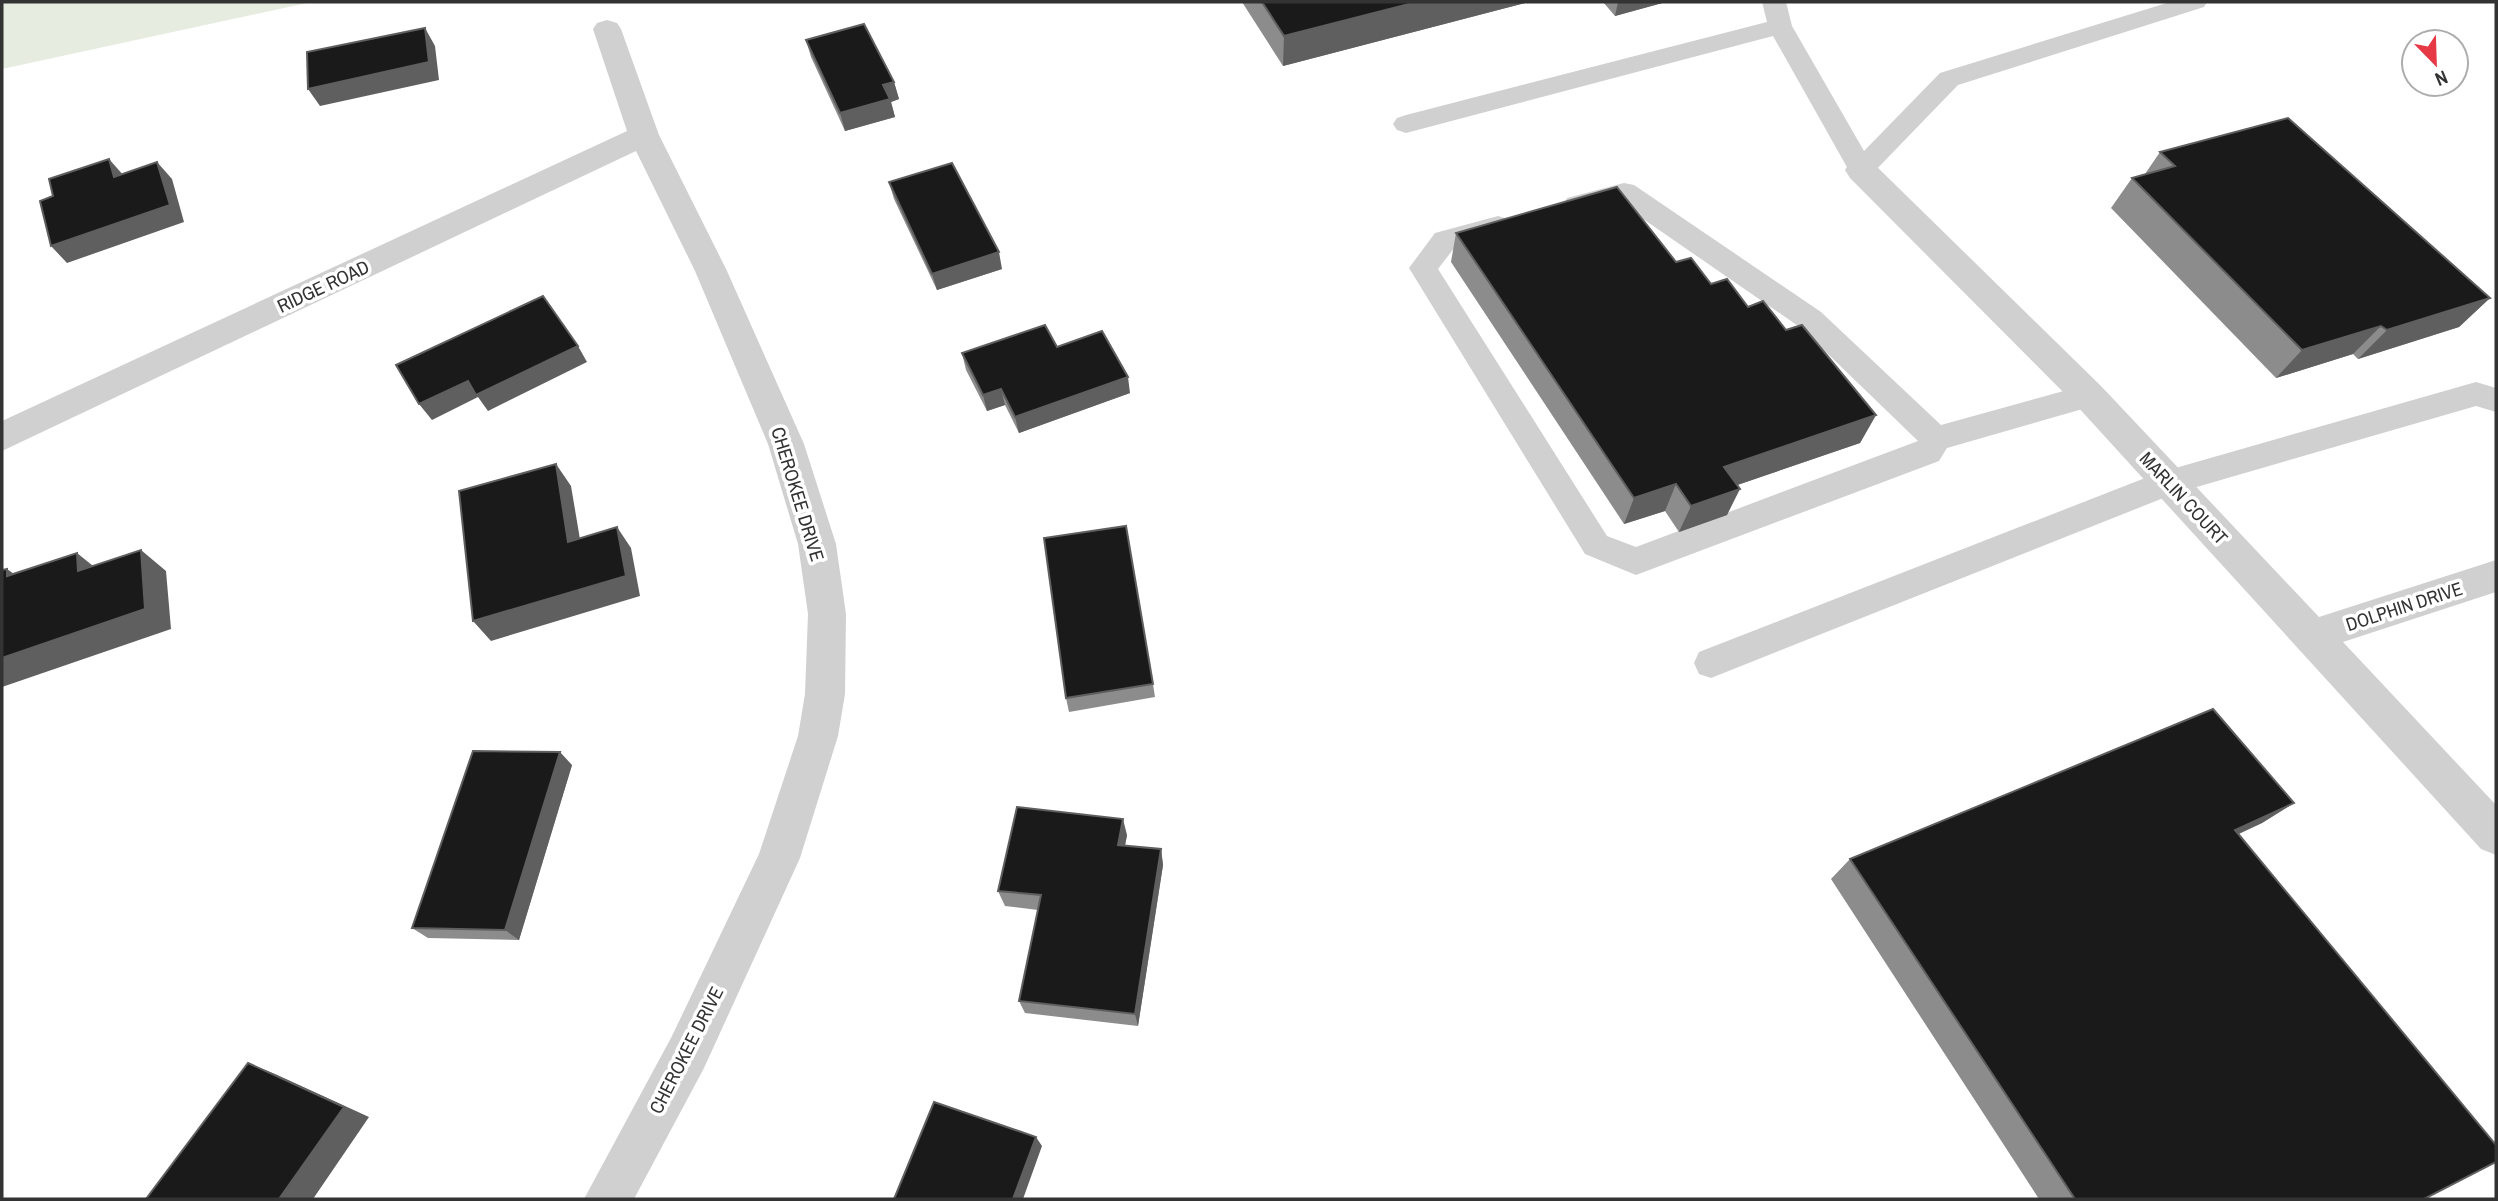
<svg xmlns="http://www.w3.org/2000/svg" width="2498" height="1201" viewBox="0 0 2498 1201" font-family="'Archivo Narrow',sans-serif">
<rect width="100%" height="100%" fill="#fff"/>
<path fill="#e6ecdf" d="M2,2H312L2,69Z"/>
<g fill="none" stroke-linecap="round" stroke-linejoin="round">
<path fill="#d0d0d0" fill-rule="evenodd" d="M1762,2H1786L1792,26L1864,151L1940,73L2170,2H2207L2204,7L1958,85L1870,176L1861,179L1852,176L1773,36L1406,133L1397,130L1393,124L1397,118L1406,115L1767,22Z
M1624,183L1634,185L1821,312L1941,425L2089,384L2100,388L2104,396L2100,404L1947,448L1939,461L1636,575L1585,554L1409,268L1435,233L1498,216L1508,219L1512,226L1508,233L1455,247L1438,269L1607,536L1636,547L1918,441L1801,328L1620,203L1577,215L1567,212L1563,205L1567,198Z
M2476,382L2496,388V412L2476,406L2176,493L1711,678L1699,674L1694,663L1699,652L2158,473Z"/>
<path fill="#d0d0d0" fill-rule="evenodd" d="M607,20L617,23L621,29L659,135L727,271L804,444L836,544L846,614L845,694L838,736L800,858L704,1068L634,1199H584L672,1036L759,854L798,736L805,694L808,614L798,544L768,444L695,271L636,151L2,451V421L627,131L593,29L597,23Z
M1861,159L1872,162L2101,386L2319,617L2496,560V592L2343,642L2496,805V855L2481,849L2077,406L1850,178L1845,170L1850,162Z"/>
</g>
<path fill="#8c8c8c" d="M1242,2H1529L1283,66Z
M1603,2H1666L1615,16Z
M806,40L894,82L899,99L891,102L895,117L845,131L811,57Z
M2160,152L2490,298L2459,327L2358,359L2353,354L2276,378L2111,208L2132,178L2145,174Z
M889,182L1002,269L937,290L894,199Z
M1456,233L1676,262L1786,330L1876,415L1860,443L1737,485L1727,515L1679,532L1665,511L1624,524L1451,262Z
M1057,347L1130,393L1019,433L1005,405L987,411L966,370L962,353Z
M1153,684L1155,697L1069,712L1066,698Z
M572,765L519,940L428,938L412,928Z
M2294,803L2262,823L2239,834L2424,1199H2039L1831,879L1850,859Z
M1127,835L1125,846L1161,849L1163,865L1138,1026L1025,1013L1019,1001L1038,910L1005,906L998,891Z"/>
<path fill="#5f5f5f" d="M1417,2H1529L1283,66L1284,36Z
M1618,2H1666L1615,16Z
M425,28L435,46L439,80L320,106L308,89Z
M894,82L899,99L891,102L895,117L845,131L840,113L883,85Z
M109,159L124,176L114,177Z
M157,162L172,179L184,222L67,263L51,246Z
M999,252L1002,269L937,290L932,274Z
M2490,298L2459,327L2358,359L2387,330Z
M2381,326L2353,354L2276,378L2302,350Z
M578,346L587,362L488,411L478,397L432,420L419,404L468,381Z
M1128,377L1130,393L1019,433L1015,417Z
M1001,389L1005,405L987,411L983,395Z
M1876,415L1860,443L1711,494L1724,467Z
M556,464L571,486L584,563L568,542Z
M1676,484L1665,511L1624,524L1634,498Z
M1740,489L1727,515L1679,532L1691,506Z
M617,527L631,548L640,596L491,641L473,621Z
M141,550L166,571L171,629L2,687V658Z
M77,553L103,574L78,571Z
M7,569L35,589L7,576Z
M560,752L572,765L519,940L505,930Z
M2294,803L2262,823L2205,849L2235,830Z
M1123,819L1127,835L1122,861L1118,845Z
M1161,849L1163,865L1138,1026L1135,1014Z
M248,1063L275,1074L369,1117L313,1199H279Z
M1036,1137L1042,1146L1023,1199H1013Z"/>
<path fill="#1a1a1a" stroke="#5f5f5f" stroke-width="2" d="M1262,2H1417L1284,36Z
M864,24L894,82L883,85L890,99L840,113L806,40Z
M425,28L429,62L308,89L307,52Z
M2288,118L2490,298L2387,330L2381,326L2302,350L2132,178L2175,166L2160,152Z
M109,159L114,177L157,162L170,205L51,246L40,201L53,196L49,179Z
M952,163L999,252L932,274L889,182Z
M1617,187L1676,262L1691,258L1711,284L1727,279L1748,307L1763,301L1786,330L1802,325L1876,415L1724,467L1740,489L1691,506L1676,484L1634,498L1456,233Z
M543,296L578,346L476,395L468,381L419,404L396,365Z
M1045,325L1057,347L1102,331L1128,377L1015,417L1001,389L983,395L962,353Z
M556,464L568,542L617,527L626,576L473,621L459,491Z
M1126,526L1153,684L1066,698L1044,538Z
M141,550L145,609L2,658V570L7,569V576L77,553L78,571Z
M2213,709L2294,803L2235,830L2496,1145V1162L2424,1199H2075L1850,859Z
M473,751L560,752L505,930L412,928Z
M1017,807L1123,819L1118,845L1161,849L1135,1014L1019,1001L1041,895L998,891Z
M248,1063L344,1107L279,1199H146Z
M934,1102L1036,1137L1013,1199H894Z"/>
<g text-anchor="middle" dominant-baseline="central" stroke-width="7" stroke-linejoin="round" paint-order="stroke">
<g font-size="19" fill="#333" stroke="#fff">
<text transform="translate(323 286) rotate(-25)">RIDGE ROAD</text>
<text transform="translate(798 494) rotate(73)">CHEROKEE DRIVE</text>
<text transform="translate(2184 498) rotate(47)">MARLIN COURT</text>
<text transform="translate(2404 606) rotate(-18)">DOLPHIN DRIVE</text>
<text transform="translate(686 1050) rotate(-63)">CHEROKEE DRIVE</text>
</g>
</g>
<rect width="2498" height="1201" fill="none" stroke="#333333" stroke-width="7"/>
<g transform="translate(2435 63) rotate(157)"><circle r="33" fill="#ffffff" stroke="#adadad" stroke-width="2"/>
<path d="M0-5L12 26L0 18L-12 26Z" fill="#e63946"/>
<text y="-10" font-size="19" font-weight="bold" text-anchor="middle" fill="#333333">N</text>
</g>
</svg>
